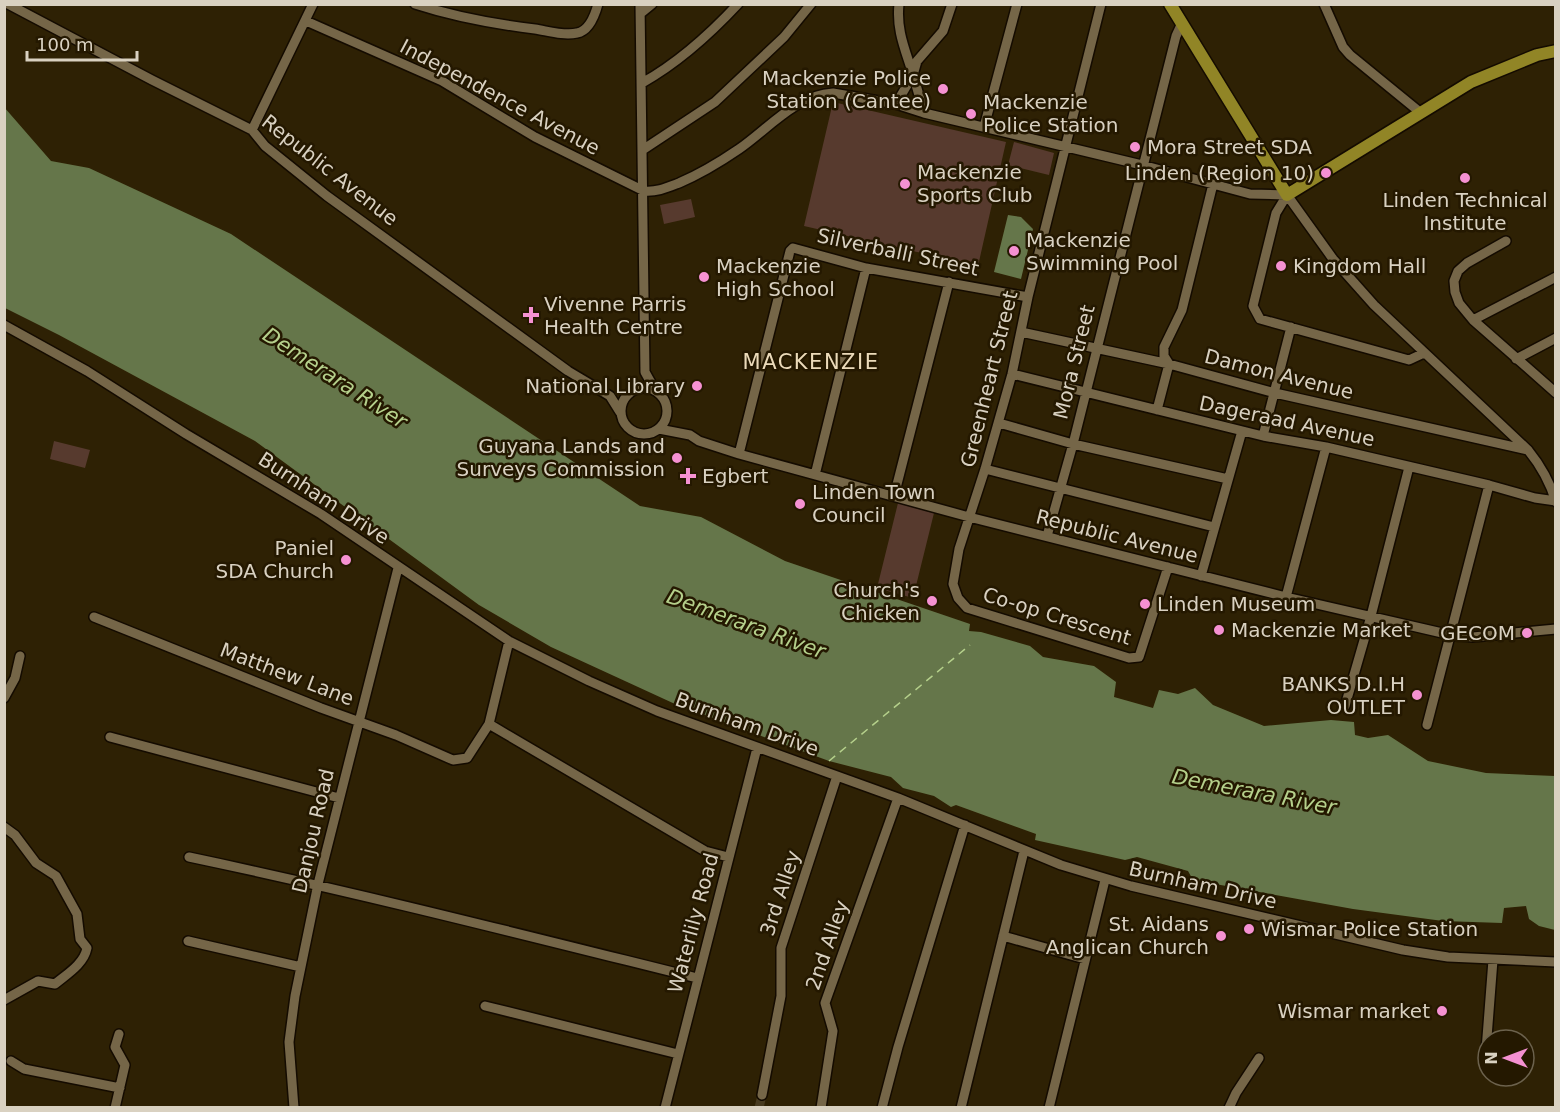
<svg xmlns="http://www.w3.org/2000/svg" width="1560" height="1112" viewBox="0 0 1560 1112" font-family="'DejaVu Sans',sans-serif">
<rect width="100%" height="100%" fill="#2e2104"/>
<path fill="#573a2e" d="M833,102L1006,142L978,266L804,226Z
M1014,142L1054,153L1049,175L1008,165Z
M691,199L695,217L664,224L660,205Z
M54,441L90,450L85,468L50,459Z
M898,503L934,513L913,598L877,588Z"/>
<path fill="#65764a" d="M4,107L51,161L89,168L231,234L640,506L701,517L785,561L970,624L969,631L981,632L1030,646L1043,657L1094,666L1116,682L1114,697L1153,708L1159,690L1178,694L1195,688L1213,705L1264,726L1331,720L1354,722L1355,735L1368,738L1388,735L1428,761L1486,773L1555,776V930L1539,926L1529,919L1526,906L1504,908L1502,923L1443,921L1353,909L1193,880L1188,871L1137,857L1125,860L1035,840L1036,834L956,805L951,807L934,796L903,788L891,777L829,761L675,704L551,647L479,605L255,441L59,335L5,308Z
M1008,215L1021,217L1033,229L1021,279L994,272Z"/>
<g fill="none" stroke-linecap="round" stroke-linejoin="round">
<path stroke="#b5d08b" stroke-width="1.5" stroke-dasharray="8 6" stroke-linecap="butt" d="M829,761L970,645"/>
<path stroke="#483b20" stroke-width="9" stroke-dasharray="9 4.5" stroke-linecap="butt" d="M759,1108L762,1095"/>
<g stroke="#140b00" stroke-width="12">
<path id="minor" d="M8,4L152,80L252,130L265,146L327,196L568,371L610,396L620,412
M415,4C455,17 494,24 535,29C548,31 564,36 577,33C589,31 595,15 598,4
M640,4L645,372L655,390
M899,4C896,31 906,51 913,75C917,87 920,100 924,113
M1101,4L1028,297L1012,374L985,469L959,549L953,584L958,598L967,608L1129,658L1139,657L1168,567
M1324,4L1343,47L1350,55L1421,113
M641,13L652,4
M306,21L442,81L535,137L644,191C657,192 666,188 679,183C700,174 720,162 739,149C768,129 796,95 833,93L896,104L924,113L1142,165L1250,194L1287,195
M642,83C678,63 710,34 738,4
M896,104L913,75L917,61L943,31L952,4
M984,127L1017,4
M252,130L313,4
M644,149L715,102L784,37L811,4
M1287,195L1333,259L1374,305L1528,450C1541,466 1550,482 1556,502
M1287,195L1276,213L1253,306L1260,319L1409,360L1424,353
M1506,241L1467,263L1458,271L1454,281L1455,292L1459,303L1473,320L1556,393
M1473,320L1556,277
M4,325L87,371L186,434L321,514L509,641L589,681L657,711L898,798L1061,865L1131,886L1403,950L1448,957L1556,962
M1021,332L1169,364L1275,393L1528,450
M1516,359L1556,338
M1012,374L1263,436L1326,447L1489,485L1535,498L1556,501
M621 411a23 23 0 1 1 46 0a23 23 0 1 1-46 0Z
M1157,410L1169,364L1164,356V347L1182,310L1213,184
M999,423L1073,444L1228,479
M659,429L690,435L699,441L739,454L969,517L1286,597L1451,635L1473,637L1556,629
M1263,436L1291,327
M739,454L790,251L793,248L866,268L1028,297
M985,469L1214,527
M815,475L866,268
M894,496L949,282
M1047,536L1073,444L1176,36L1182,23
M1201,576L1242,431
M1286,597L1326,447
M94,617L321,708L396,735L453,760L467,758L489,724L509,641
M4,698L15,678L20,656
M1345,706L1371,616L1409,467
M489,724L705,851L728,857
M1427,725L1489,485
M110,737L339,798
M4,827L15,835L36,863L56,876L77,914L80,939L87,948C84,964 67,974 55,984L38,981L4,1000
M189,857C360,893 528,936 697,978
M1003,936L1085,959
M188,941L301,967
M485,1006L678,1054
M11,1061L24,1069L120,1088
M1485,1063L1493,960
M762,1095L781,996V948L837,776
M115,1108L125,1065L115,1047L119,1034
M294,1108L289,1042L295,996L318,884L398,568
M665,1108L757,748
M821,1108L833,1031L825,1003L898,798
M882,1108L898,1047L965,825
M961,1108L1024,851
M1049,1108L1105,880
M1229,1108L1236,1093L1259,1058"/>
</g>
<g stroke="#140b00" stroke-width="15">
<path id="major" d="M1170,4L1287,195L1471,82L1537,55L1556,51"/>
</g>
<use href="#minor" stroke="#756648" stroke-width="9"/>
<use href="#major" stroke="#918526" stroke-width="12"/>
</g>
<g fill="#f591d2" stroke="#241800" stroke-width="2">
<circle cx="943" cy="89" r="6"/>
<circle cx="971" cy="114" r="6"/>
<circle cx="1135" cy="147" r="6"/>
<circle cx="1326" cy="173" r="6"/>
<circle cx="1465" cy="178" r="6"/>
<circle cx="905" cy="184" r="6"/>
<circle cx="1014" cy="251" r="6"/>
<circle cx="1281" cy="266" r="6"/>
<circle cx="704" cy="277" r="6"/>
<path d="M528 306h6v6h6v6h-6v6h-6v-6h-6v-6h6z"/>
<circle cx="697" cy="386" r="6"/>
<circle cx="677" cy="458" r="6"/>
<path d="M685 467h6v6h6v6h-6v6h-6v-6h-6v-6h6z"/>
<circle cx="800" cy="504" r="6"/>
<circle cx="346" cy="560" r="6"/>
<circle cx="932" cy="601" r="6"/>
<circle cx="1145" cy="604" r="6"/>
<circle cx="1219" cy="630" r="6"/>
<circle cx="1527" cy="633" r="6"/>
<circle cx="1417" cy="695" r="6"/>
<circle cx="1249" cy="929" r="6"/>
<circle cx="1221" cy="936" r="6"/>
<circle cx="1442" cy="1011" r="6"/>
</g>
<g text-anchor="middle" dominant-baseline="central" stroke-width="5" stroke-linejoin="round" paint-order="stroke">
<g font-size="20" fill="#d9d1c1" stroke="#241800" text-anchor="start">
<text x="931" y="78" text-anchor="end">Mackenzie Police<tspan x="931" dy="23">Station (Cantee)</tspan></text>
<text x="983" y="102">Mackenzie<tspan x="983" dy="23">Police Station</tspan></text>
<text x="1147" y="147">Mora Street SDA</text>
<text x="917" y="172">Mackenzie<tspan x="917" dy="23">Sports Club</tspan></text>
<text x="1314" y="173" text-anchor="end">Linden (Region 10)</text>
<text x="1465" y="200" text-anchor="middle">Linden Technical<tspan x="1465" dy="23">Institute</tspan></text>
<text x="1026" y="240">Mackenzie<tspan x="1026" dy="23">Swimming Pool</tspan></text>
<text x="716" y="266">Mackenzie<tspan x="716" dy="23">High School</tspan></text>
<text x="1293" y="266">Kingdom Hall</text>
<text x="544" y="304">Vivenne Parris<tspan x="544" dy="23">Health Centre</tspan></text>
<text x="685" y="386" text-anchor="end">National Library</text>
<text x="665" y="446" text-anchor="end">Guyana Lands and<tspan x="665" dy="23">Surveys Commission</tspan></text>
<text x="702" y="476">Egbert</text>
<text x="812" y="492">Linden Town<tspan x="812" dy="23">Council</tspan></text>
<text x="334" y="548" text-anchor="end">Paniel<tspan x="334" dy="23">SDA Church</tspan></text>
<text x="920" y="590" text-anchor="end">Church's<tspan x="920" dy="23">Chicken</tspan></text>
<text x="1157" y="604">Linden Museum</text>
<text x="1231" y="630">Mackenzie Market</text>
<text x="1515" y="633" text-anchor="end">GECOM</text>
<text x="1405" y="684" text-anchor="end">BANKS D.I.H<tspan x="1405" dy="23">OUTLET</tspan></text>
<text x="1209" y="924" text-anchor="end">St. Aidans<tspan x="1209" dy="23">Anglican Church</tspan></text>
<text x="1261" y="929">Wismar Police Station</text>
<text x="1430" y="1011" text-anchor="end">Wismar market</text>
</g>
<g font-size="20" fill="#d9d1c1" stroke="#241800">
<text transform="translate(500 97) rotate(28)">Independence Avenue</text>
<text transform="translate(330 170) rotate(38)">Republic Avenue</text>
<text transform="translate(898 252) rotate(12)">Silverballi Street</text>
<text transform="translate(1074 362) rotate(-76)">Mora Street</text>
<text transform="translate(1279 374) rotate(14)">Damon Avenue</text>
<text transform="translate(989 379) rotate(-76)">Greenheart Street</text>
<text transform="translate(1287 421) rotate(12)">Dageraad Avenue</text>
<text transform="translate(324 498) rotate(33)">Burnham Drive</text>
<text transform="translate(1117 536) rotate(14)">Republic Avenue</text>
<text transform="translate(1057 616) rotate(17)">Co-op Crescent</text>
<text transform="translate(287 674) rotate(21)">Matthew Lane</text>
<text transform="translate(747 724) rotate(20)">Burnham Drive</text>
<text transform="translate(313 831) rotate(-77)">Danjou Road</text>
<text transform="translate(1203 885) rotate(13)">Burnham Drive</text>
<text transform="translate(780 893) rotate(-72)">3rd Alley</text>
<text transform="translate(693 923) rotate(-75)">Waterlily Road</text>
<text transform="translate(827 945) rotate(-71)">2nd Alley</text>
</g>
<g font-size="21" letter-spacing="1.5" fill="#ebdab9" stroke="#241800">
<text x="811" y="362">MACKENZIE</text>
</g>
<g font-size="21" font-style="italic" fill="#b5d08b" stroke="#241800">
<text transform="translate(335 378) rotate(33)">Demerara River</text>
<text transform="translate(746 624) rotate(20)">Demerara River</text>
<text transform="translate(1254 792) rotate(11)">Demerara River</text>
</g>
</g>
<rect width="1560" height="1112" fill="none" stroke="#d9d1c1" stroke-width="12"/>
<g transform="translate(1506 1058) rotate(270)"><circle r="28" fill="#241800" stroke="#6c624d" stroke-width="1.5"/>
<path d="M0-4.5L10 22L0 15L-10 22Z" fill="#f591d2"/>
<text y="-9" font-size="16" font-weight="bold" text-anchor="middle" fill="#d9d1c1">N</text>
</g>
<path d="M27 51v9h110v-9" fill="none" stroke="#d9d1c1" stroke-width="3"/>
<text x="36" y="51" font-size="18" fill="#d9d1c1" stroke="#241800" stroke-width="4.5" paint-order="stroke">100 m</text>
</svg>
